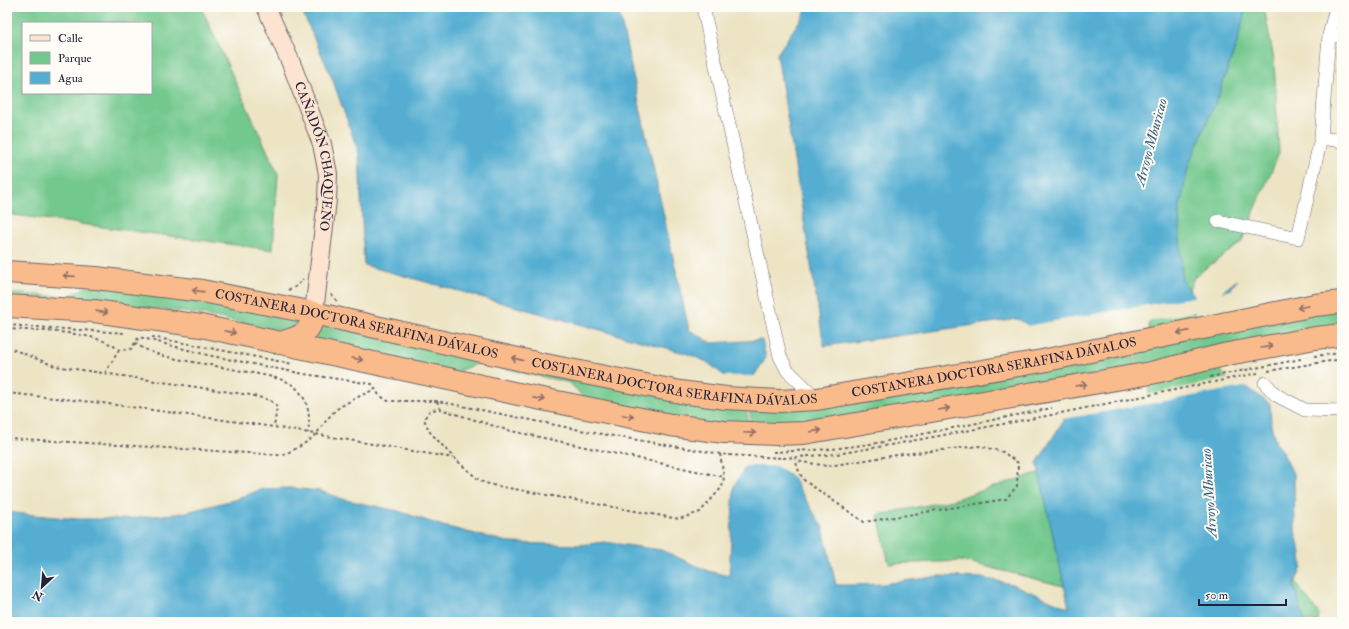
<svg xmlns="http://www.w3.org/2000/svg" width="1349" height="629" viewBox="0 0 1349 629" font-family="'IM FELL Double Pica',serif">
<rect width="100%" height="100%" fill="#fdfcf7"/>
<filter id="ink" filterUnits="userSpaceOnUse"><feTurbulence type="fractalNoise" baseFrequency=".025" numOctaves="2"/><feDisplacementMap in="SourceGraphic" scale="8" xChannelSelector="R" yChannelSelector="G"/><feConvolveMatrix kernelMatrix="1 2 1 2 8 2 1 2 1" color-interpolation-filters="sRGB"/></filter>
<filter id="wash" filterUnits="userSpaceOnUse"><feTurbulence type="fractalNoise" baseFrequency=".012" numOctaves="4" result="noise"/><feDisplacementMap in="SourceGraphic" scale="16" xChannelSelector="R" yChannelSelector="G"/><feGaussianBlur stdDeviation="0.9" result="paint"/><feColorMatrix in="noise" values="0 0 0 0 0 0 0 0 0 0 0 0 0 0 0 0 0 1.4 0 .05"/><feComposite in="paint" operator="in"/></filter>
<g filter="url(#wash)">
<rect width="100%" height="100%" fill="#ede4c4"/>
<path fill="#72c88d" stroke="#4a7564" fill-rule="evenodd" d="M7,7H201L278,174L273,250L7,214ZM23,23H151V93H23Z
M937,7H1264L1274,60L1279,153L1241,243L1195,276L1184,300L1202,323L1342,308V328L1212,359L1231,384L1284,508L1297,585L1319,614L1318,622H1205L964,561L889,564L878,515L952,500L1047,470L1149,398V365L1138,366L1135,346L1149,343V307Z
M87,286H109L303,319C296,328 288,330 278,330L200,314L159,309L7,298V293L68,297Z
M322,325L745,406L750,426L708,424L585,399L571,384L567,382L481,364H476L456,372L311,341Z
M1132,346L1136,367L856,421L752,426L749,407Z"/>
<path fill="#54aed2" stroke="#3b6886" d="M300,7H618L689,330L712,343L762,340L766,358L749,383L735,384L707,362L688,354L364,265L359,154L332,78Z
M809,7H1246L1238,40L1218,97L1189,164L1179,210L1182,280L1196,298L1217,296L1237,280L1221,304L1053,340L1018,319L824,346L777,54Z
M1236,379L1270,404L1271,425L1276,444L1283,453L1294,476L1295,531L1301,553L1302,566L1294,586L1305,622H7V510L14,513L77,519H124L183,513L237,499L262,489L289,488L320,491L346,500L398,511L443,526L512,543L580,545L604,542L661,550L708,571L729,576L734,486L750,460H765L792,477L823,528L836,585H855L883,584L940,576L982,578L1012,584L1069,608L1037,463L1068,413Z"/>
<path fill="#ede4c4" d="M1233,290L1221,306L1053,342L1026,326L1199,296L1216,294L1219,292Z
M721,376H757L750,385L735,386Z
M1235,377L1249,386L1063,419L1068,411Z
M749,458H766L779,466H744Z"/>
</g>
<g filter="url(#ink)">
<g fill="none" stroke-linecap="round" stroke-linejoin="round">
<g stroke="#69666b" stroke-width="14">
<path id="street" d="M703,7L780,356L787,370L817,399
M1329,35L1342,36
M1321,138L1342,141
M1218,221L1298,238L1321,138L1329,36L1336,7
M1265,383L1276,395L1305,410L1342,411"/>
</g>
<g stroke="#69666b" stroke-width="20">
<g id="secondary">
<path id="s1" d="M266,7L291,63L322,144L328,174L327,200L314,313"/>
</g>
</g>
<g stroke="#69666b" stroke-width="24">
<g id="highway">
<path id="s2" d="M7,272L96,278L202,291L314,313L540,364L680,392L726,398L779,401L817,399L1042,361L1315,305L1342,302"/>
<path d="M7,306L94,311L201,326L542,399L671,425L724,432L777,434L804,433L1151,373L1228,354L1315,338L1342,335"/>
<path d="M281,343C300,337 310,335 314,313"/>
</g>
</g>
<path stroke="#69666b" stroke-width="2" stroke-dasharray="3 3" stroke-linecap="butt" d="M288,290L297,286L303,279
M331,294L337,301
M7,325L124,333
M7,329C37,331 96,330 119,350L131,349L139,337L207,355L304,374L372,384L379,395L388,401H437L590,432L727,455L784,458L837,454L890,445L1046,416L1258,373
M152,337L293,364
M135,343C153,356 177,359 199,363C217,366 235,370 253,373C263,375 282,378 291,384C308,396 311,414 308,433
M7,347L55,366L250,395L270,400L277,407L274,427
M1314,356L1342,353
M1268,371L1342,359
M105,373L119,350
M1210,377L1301,359
M7,393L102,403L274,427L453,458
M437,401L440,409
M7,438L280,455C292,452 309,442 317,433C323,425 329,416 337,409C349,401 362,395 375,389
M773,452L832,449L878,443L1052,408
M720,454L724,477L722,487L700,512L679,519L492,485L480,481L454,458L429,431L424,419L430,410L440,409L507,430L724,477
M795,457C797,467 799,474 805,481L864,522L1006,499L1017,486L1018,463L1003,452L980,446L903,454L828,466L796,461"/>
<use href="#street" stroke="#fff" stroke-width="13"/>
<use href="#secondary" stroke="#fde4d1" stroke-width="18"/>
<use href="#highway" stroke="#fabb8c" stroke-width="22"/>
</g>
<defs><path id="oneway-shaft" d="M-6 0H5M1.5-3L5.5 0L1.5 3" fill="none" stroke-width="1.6" stroke-linecap="round" stroke-linejoin="round"/></defs>
<g stroke="#8e6e64">
<use href="#oneway-shaft" transform="translate(69 276) rotate(-176)"/>
<use href="#oneway-shaft" transform="translate(198 291) rotate(-172)"/>
<use href="#oneway-shaft" transform="translate(1303 307) rotate(168)"/>
<use href="#oneway-shaft" transform="translate(102 312) rotate(8)"/>
<use href="#oneway-shaft" transform="translate(230 332) rotate(12)"/>
<use href="#oneway-shaft" transform="translate(1183 332) rotate(169)"/>
<use href="#oneway-shaft" transform="translate(1267 347) rotate(-10)"/>
<use href="#oneway-shaft" transform="translate(357 359) rotate(12)"/>
<use href="#oneway-shaft" transform="translate(517 359) rotate(-167)"/>
<use href="#oneway-shaft" transform="translate(1081 385) rotate(-9)"/>
<use href="#oneway-shaft" transform="translate(539 399) rotate(12)"/>
<use href="#oneway-shaft" transform="translate(944 409) rotate(-10)"/>
<use href="#oneway-shaft" transform="translate(628 416) rotate(11)"/>
<use href="#oneway-shaft" transform="translate(816 431) rotate(-10)"/>
<use href="#oneway-shaft" transform="translate(750 433) rotate(2)"/>
</g>
</g>
<g text-anchor="middle" dominant-baseline="central" stroke-width="4" stroke-linejoin="round" paint-order="stroke">
<g font-size="13" fill="#22223b" stroke="#fdfcf7">
<text stroke="none"><textPath href="#s1" startOffset="159">CAÑADÓN CHAQUEÑO</textPath></text>
<text stroke="none"><textPath href="#s2" startOffset="354">COSTANERA DOCTORA SERAFINA DÁVALOS</textPath></text>
<text stroke="none"><textPath href="#s2" startOffset="1002">COSTANERA DOCTORA SERAFINA DÁVALOS</textPath></text>
<text stroke="none"><textPath href="#s2" startOffset="678">COSTANERA DOCTORA SERAFINA DÁVALOS</textPath></text>
</g>
<g font-size="14" font-style="italic" fill="#365a77" stroke="#fdfcf7">
<text transform="translate(1151 142) rotate(-75)">Arroyo Mburicao</text>
<text transform="translate(1209 493) rotate(-94)">Arroyo Mburicao</text>
</g>
</g>
<rect width="1349" height="629" fill="none" stroke="#fdfcf7" stroke-width="24"/>
<rect x="22" y="22" width="130" height="72" fill="#fdfcf7" stroke="#a5a5ac"/>
<rect x="30" y="35" width="20" height="6" fill="#fde4d1" stroke="#a5a5ac"/>
<text x="58" y="42" font-size="12" fill="#22223b">Calle</text>
<rect x="30" y="52" width="20" height="12" fill="#72c88d" stroke="#a5a5ac"/>
<text x="58" y="62" font-size="12" fill="#22223b">Parque</text>
<rect x="30" y="72" width="20" height="12" fill="#54aed2" stroke="#a5a5ac"/>
<text x="58" y="82" font-size="12" fill="#22223b">Agua</text>
<g transform="translate(42 587) rotate(206)" stroke="#fdfcf7" stroke-width="3" paint-order="stroke">
<path d="M0-3L7 15L0 10L-7 15Z" fill="#22223b"/>
<text y="-6" font-size="11" font-weight="bold" text-anchor="middle" fill="#22223b">N</text>
</g>
<path d="M1199 599v6h87v-6" fill="none" stroke="#22223b" stroke-width="2"/>
<text x="1205" y="599" font-size="12" fill="#22223b" stroke="#fdfcf7" stroke-width="3" paint-order="stroke">50 m</text>
</svg>
